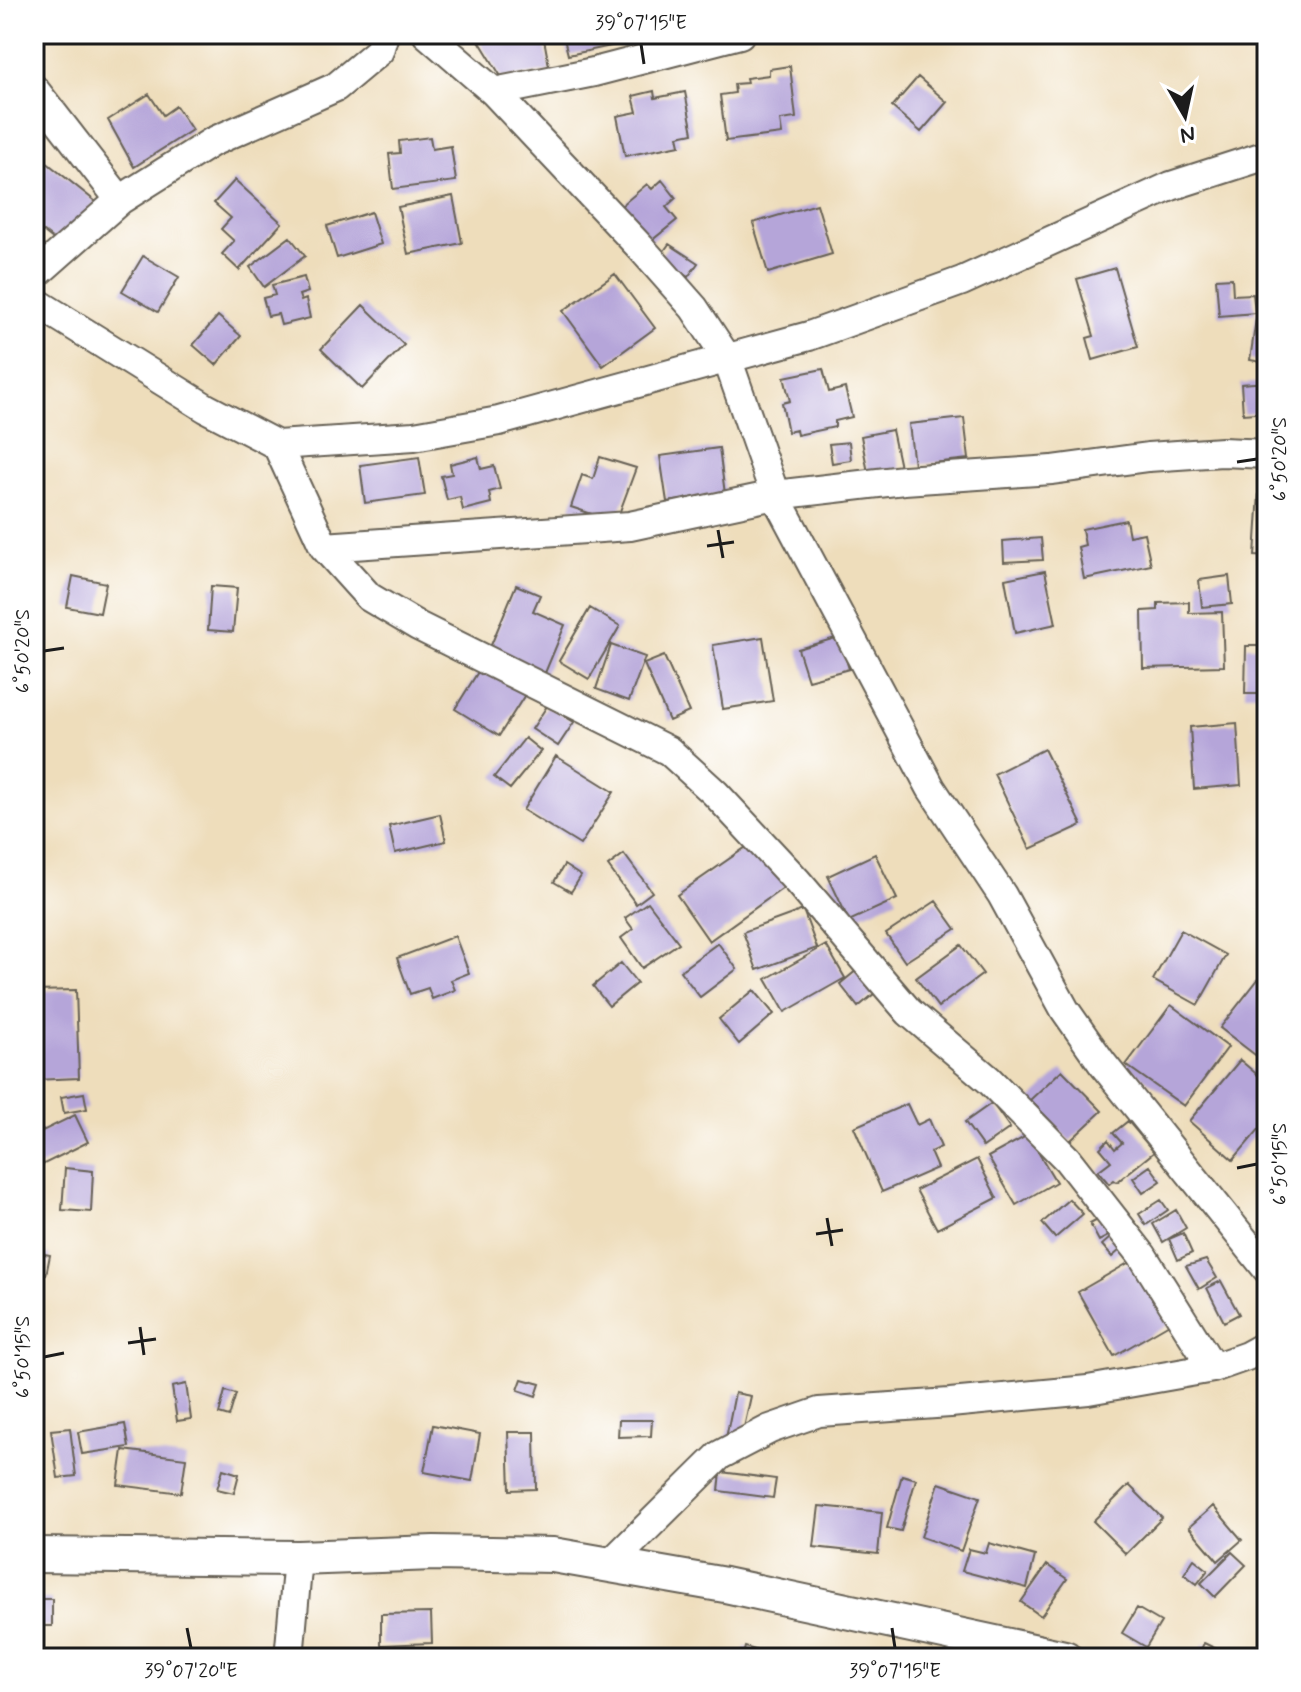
<svg xmlns="http://www.w3.org/2000/svg" width="1301" height="1692" viewBox="0 0 1301 1692" font-family="Mynerve,sans-serif">
<rect width="100%" height="100%" fill="#fff"/>
<filter id="ink" filterUnits="userSpaceOnUse"><feTurbulence type="fractalNoise" baseFrequency=".0125" numOctaves="2"/><feDisplacementMap in="SourceGraphic" scale="16" xChannelSelector="R" yChannelSelector="G"/><feConvolveMatrix kernelMatrix="1 2 1 2 8 2 1 2 1" color-interpolation-filters="sRGB"/></filter>
<filter id="wash" filterUnits="userSpaceOnUse"><feTurbulence type="fractalNoise" baseFrequency=".006" numOctaves="4" result="noise"/><feDisplacementMap in="SourceGraphic" scale="32" xChannelSelector="R" yChannelSelector="G"/><feGaussianBlur stdDeviation="1.8" result="paint"/><feColorMatrix in="noise" values="0 0 0 0 0 0 0 0 0 0 0 0 0 0 0 0 0 1.4 0 .05"/><feComposite in="paint" operator="in"/></filter>
<g filter="url(#wash)">
<rect width="100%" height="100%" fill="#edb"/>
<g id="blocks">
<path fill="#b5a5d9" d="M475,34H520L522,37L543,34L550,71L502,78Z
M563,34H653L654,37L568,55Z
M790,66L796,118L780,120L782,134L726,141L720,95L735,93L734,84L747,83L746,78L769,75V69Z
M918,77L947,102L921,132L892,107Z
M654,91L655,98L685,92L693,133L678,136L680,145L625,156L617,116L637,112L633,96Z
M149,94L163,115L176,106L192,130L134,167L108,120Z
M430,137L432,149L451,146L456,181L393,189L389,154L400,153L399,141Z
M41,158L96,202L62,246L34,224V167Z
M235,180L282,223L239,270L222,254L234,241L221,229L231,218L214,203Z
M662,180L676,198L666,207L677,220L651,241L621,206L647,184L652,189Z
M453,196L462,243L408,254L398,207Z
M817,204L832,254L768,273L753,223Z
M371,212L381,244L337,258L327,226Z
M290,237L305,256L264,287L250,267Z
M669,244L698,263L688,277L659,258Z
M143,256L179,277L158,312L122,291Z
M1115,268L1138,347L1093,360L1087,338L1094,336L1077,279Z
M615,274L655,328L603,366L563,311Z
M304,277L308,292L299,295L301,301L306,299L310,318L281,325L278,314L268,316L263,298L275,295L272,285Z
M1232,278L1233,295L1253,294L1255,313L1219,316L1216,279Z
M363,305L404,345L362,389L321,349Z
M1257,312L1267,314V363L1250,360Z
M218,316L241,336L216,365L193,345Z
M823,369L829,392L845,388L852,417L835,421V427L797,435L796,430L788,432L782,403L790,401L784,377Z
M1267,382V412L1243,414L1241,384Z
M964,418L969,459L914,465L909,424Z
M892,430L901,472L869,478L861,436Z
M849,442L851,460L832,463L829,444Z
M719,448L725,494L667,502L660,456Z
M419,457L425,495L365,503L360,465Z
M478,457L481,469L494,466L500,489L489,492L491,503L463,510L460,497L447,500L441,476L452,474L450,464Z
M600,457L636,468L616,522L571,507L582,475L593,479Z
M1259,493L1267,494V557L1255,556Z
M1126,520L1129,536L1144,533L1151,565L1084,579L1078,547L1085,545L1082,529Z
M1041,538L1043,560L1004,562L1003,541Z
M1045,571L1056,624L1015,633L1005,579Z
M73,576L106,583L100,613L67,607Z
M1229,576L1232,604L1202,607L1199,580Z
M516,585L540,595L533,611L565,625L545,673L489,650Z
M211,586L237,588L233,632L208,630Z
M1189,602V613L1222,612L1224,666L1143,668L1142,611L1158,610V603Z
M590,608L620,626L589,679L559,661Z
M763,637L773,701L723,709L713,645Z
M839,637L849,669L808,680L798,649Z
M611,645L645,657L629,701L596,689Z
M1246,646H1267V694H1245Z
M664,656L689,712L669,721L644,664Z
M481,667L526,693L499,736L455,709Z
M547,706L574,722L558,746L532,729Z
M1237,723L1241,785L1194,789L1190,727Z
M525,738L541,751L510,789L494,777Z
M1044,749L1082,825L1030,849L994,774Z
M556,756L614,792L580,845L523,810Z
M440,814L446,841L395,853L389,826Z
M755,841L786,886L709,941L677,895Z
M624,854L652,892L636,904L608,866Z
M875,854L897,899L849,921L828,876Z
M564,865L581,876L571,892L554,882Z
M936,901L956,929L905,962L886,934Z
M648,902L679,943L642,968L621,938L633,929L625,918Z
M803,910L817,948L757,970L743,932Z
M1181,930L1226,955L1198,1005L1153,980Z
M455,936L469,973L451,980L455,990L432,999L428,988L410,994L397,958Z
M718,943L737,969L700,997L680,971Z
M826,945L845,978L785,1012L766,979Z
M961,945L983,974L938,1007L916,978Z
M621,963L637,983L609,1006L593,986Z
M1267,968V1064L1220,1028Z
M857,970L875,993L858,1007L840,984Z
M76,990L79,1078L34,1080V991Z
M754,990L774,1014L739,1044L719,1019Z
M1171,1005L1228,1047L1184,1106L1126,1065Z
M1240,1060L1267,1083V1120L1233,1160L1189,1121Z
M1062,1070L1102,1111L1070,1141L1030,1100Z
M84,1093L87,1109L64,1113L61,1097Z
M992,1103L1010,1128L983,1147L965,1122Z
M907,1104L917,1125L929,1119L941,1147L930,1152L937,1168L882,1192L854,1127Z
M75,1115L88,1142L38,1167L34,1159V1135Z
M1128,1121L1154,1152L1117,1182L1114,1180L1109,1184L1098,1171L1111,1161L1100,1148L1108,1140L1115,1149L1122,1143L1113,1133Z
M1028,1135L1056,1182L1016,1205L988,1157Z
M977,1159L997,1198L937,1229L916,1190Z
M1150,1166L1161,1181L1143,1193L1133,1178Z
M65,1168L93,1171L91,1212L62,1210Z
M1069,1199L1083,1214L1055,1238L1042,1223Z
M1161,1200L1168,1210L1146,1225L1139,1214Z
M1176,1210L1186,1228L1163,1242L1153,1224Z
M1105,1216L1114,1233L1099,1241L1090,1224Z
M1118,1231L1128,1243L1112,1257L1102,1245Z
M1183,1233L1192,1253L1178,1260L1169,1239Z
M34,1252L50,1255L46,1275L34,1272Z
M1135,1259L1171,1323L1114,1356L1078,1292Z
M1206,1260L1217,1278L1199,1289L1186,1266Z
M1221,1281L1239,1314L1224,1322L1207,1288Z
M37,1367L43,1405L34,1406V1368Z
M522,1379L540,1384L536,1396L518,1390Z
M186,1384L191,1419L177,1421L172,1387Z
M225,1391L236,1394L229,1417L219,1414Z
M735,1393L751,1396L741,1441L726,1438Z
M619,1420H652L651,1436L618,1437Z
M125,1424L129,1447L82,1454L78,1432Z
M433,1425L480,1434L472,1481L424,1472Z
M70,1428L76,1476L58,1478L51,1430Z
M508,1432H535L536,1489L510,1490Z
M123,1450L186,1458L181,1493L118,1485Z
M223,1469L239,1474L234,1493L217,1489Z
M721,1472L776,1479L773,1498L719,1491Z
M902,1475L916,1479L901,1531L887,1528Z
M939,1483L980,1497L961,1551L921,1537Z
M1129,1485L1162,1518L1126,1554L1093,1521Z
M819,1506L882,1512L878,1554L814,1547Z
M1213,1506L1242,1540L1218,1561L1189,1527Z
M989,1543L1035,1556L1027,1588L962,1571L969,1549L986,1553Z
M1232,1552L1246,1565L1215,1597L1201,1583Z
M1194,1559L1208,1570L1197,1584L1184,1574Z
M1047,1565L1067,1579L1041,1616L1021,1602Z
M34,1599H52V1626H34Z
M1137,1608L1161,1622L1146,1647L1122,1633Z
M431,1613L432,1643L381,1645V1614Z
M1204,1643L1235,1658H1197Z
M745,1647L769,1654L767,1658H742Z"/>
</g>
</g>
<g filter="url(#ink)">
<use href="#blocks" fill-opacity="0" stroke="#666054" stroke-width="2"/>
<g fill="none" stroke-linecap="round" stroke-linejoin="round">
<g stroke="#666054" stroke-width="32">
<path id="minor" d="M427,34L494,92L641,248L694,308L727,358L775,495L931,788L1002,895L1065,1010L1102,1063L1267,1269
M34,89L120,200
M494,92L594,72L740,34
M34,276L120,200L212,142L336,87L379,51L384,34
M34,301L206,408L277,445L414,436L499,421L809,336L962,281L1171,186L1267,155
M277,445L324,547L369,597L418,626L669,751L715,793L797,881L909,1012L989,1080L1067,1159L1142,1255L1213,1368
M324,547L630,526L775,495L904,480L1052,470L1148,457L1222,452L1267,454
M611,1563L720,1455L770,1429L819,1412L950,1403L1088,1390L1213,1368L1247,1356L1267,1345
M289,1658L298,1558"/>
</g>
<g stroke="#666054" stroke-width="38">
<path id="tertiary" d="M34,1555L298,1558L434,1553L553,1555L725,1585L1065,1658"/>
</g>
<use href="#minor" stroke="#fff" stroke-width="28"/>
<use href="#tertiary" stroke="#fff" stroke-width="34"/>
</g>
</g>
<path fill="none" stroke="#1c1c1c" stroke-width="3" d="M641,44L644,64M1237,462L1257,459M718,530L723,558M707,546L734,542M44,651L64,648M1237,1168L1257,1164M827,1218L832,1246M816,1234L843,1230M140,1327L144,1355M128,1343L156,1339M44,1357L64,1353M187,1628L191,1648M892,1628L895,1648"/>
<rect width="1301" height="1692" fill="none" stroke="#fff" stroke-width="88"/>
<g transform="translate(1185 116) rotate(171)" stroke="#ffffff" stroke-width="6" paint-order="stroke">
<path d="M0-6L14 30L0 20L-14 30Z" fill="#1c1c1c"/>
<text y="-12" font-size="22" font-weight="bold" text-anchor="middle" fill="#1c1c1c">N</text>
</g>
<rect x="44" y="44" width="1213" height="1604" fill="none" stroke="#1c1c1c" stroke-width="3"/>
<g font-size="20" text-anchor="middle" fill="#1c1c1c">
<text x="641" y="29">39°07'15"E</text>
<text transform="translate(1279 459) rotate(-90)" y="7">6°50'20"S</text>
<text transform="translate(22 651) rotate(-90)" y="7">6°50'20"S</text>
<text transform="translate(1279 1164) rotate(-90)" y="7">6°50'15"S</text>
<text transform="translate(22 1357) rotate(-90)" y="7">6°50'15"S</text>
<text x="191" y="1677">39°07'20"E</text>
<text x="895" y="1677">39°07'15"E</text>
</g>
</svg>
